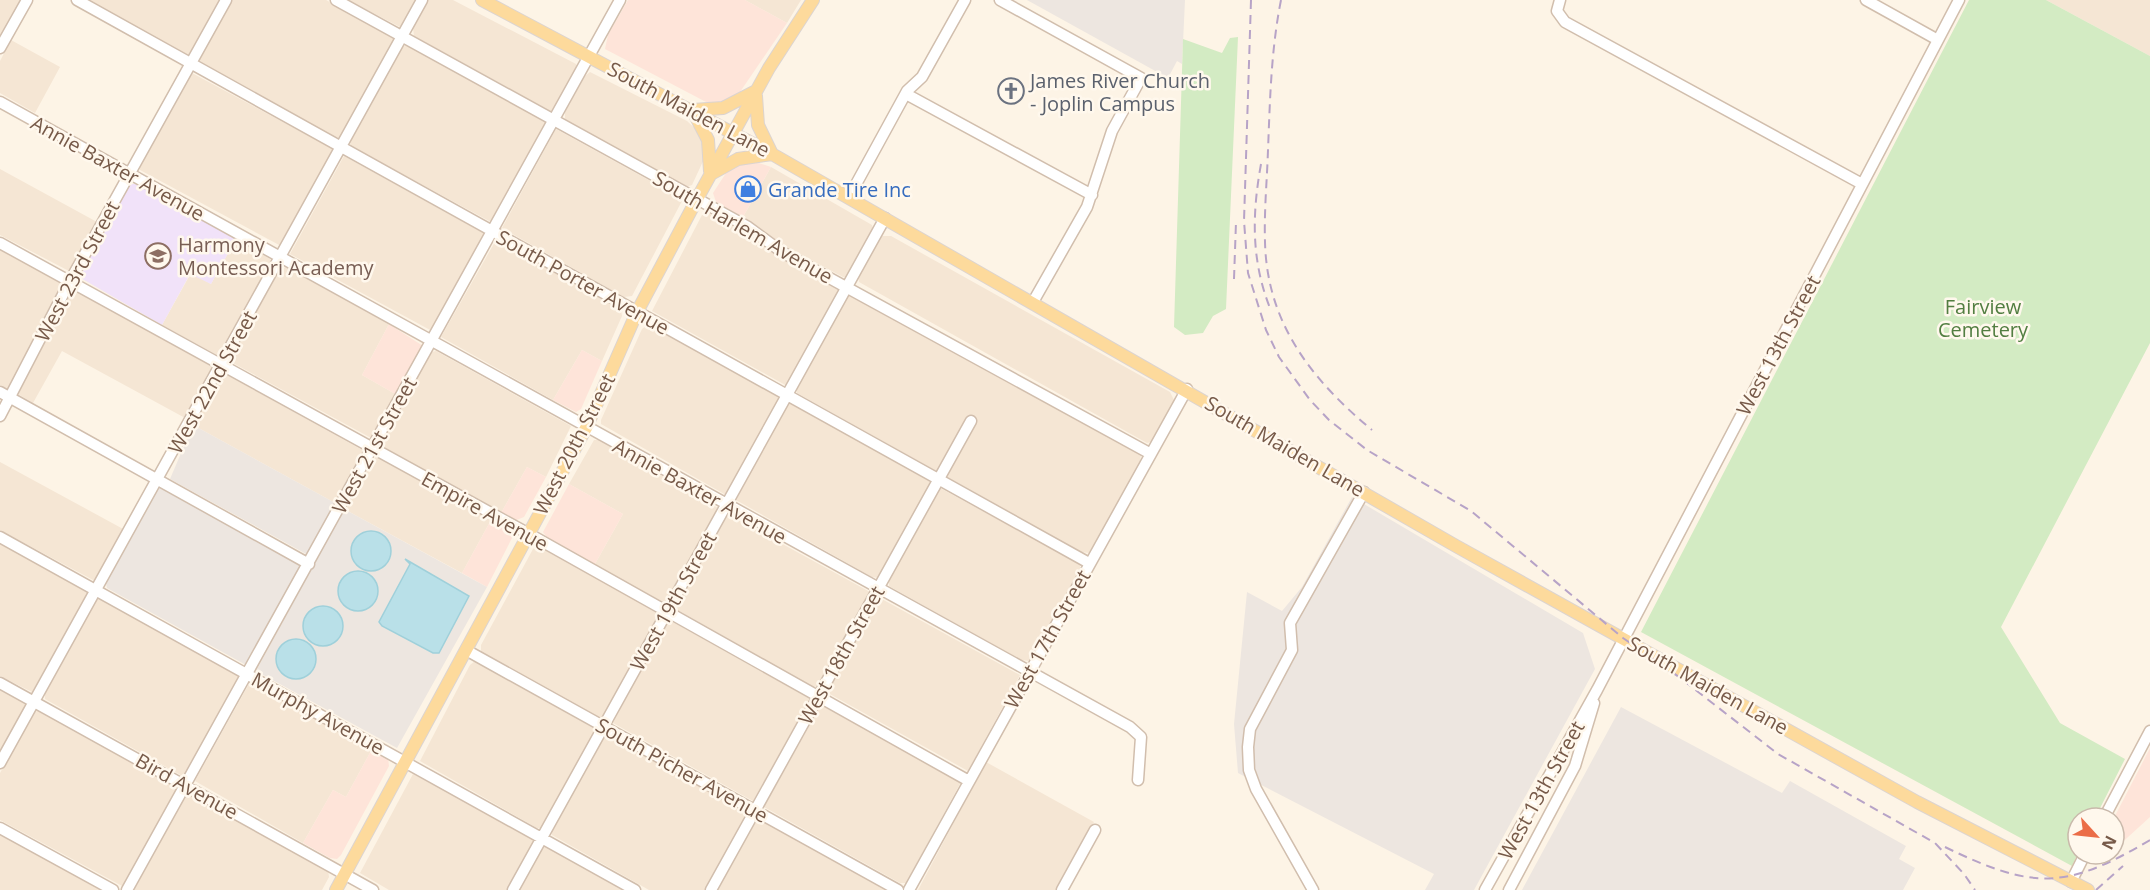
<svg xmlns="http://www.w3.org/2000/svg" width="2150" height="890" viewBox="0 0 2150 890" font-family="'Open Sans',sans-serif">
<rect width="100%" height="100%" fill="#fdf4e6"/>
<path fill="#f5e6d4" d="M0,0H21L0,39Z
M87,0H221L190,54L186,55Z
M231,0H326L394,38L341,138L335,137L201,63L199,59Z
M348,0H418L402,28Z
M428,0H453L576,64L577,68L552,112L414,36L413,28Z
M745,0H801L787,23Z
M2046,0H2150V56Z
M11,40L60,67L35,113L0,93V61Z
M406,45L547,122L491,222L351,146L350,142L402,48Z
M590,72L687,121L700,133L705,157L692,185L686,187L565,120V112L585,76Z
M192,73L333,149L281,246L140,170V165Z
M556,129L683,199L632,296L624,297L502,228Z
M344,156L485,234L432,331L290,254Z
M771,167L872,225L873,230L848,277H843L781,244L743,217Z
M0,169L97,222L69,271L0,235Z
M706,212L750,235L770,251L838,288L839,293L787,386L652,311L702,215Z
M882,236H891L1170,392L1174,400L1172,406L1151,442L1147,443L859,282L858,276Z
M236,239L270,259L271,262L219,356L162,325L191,273L211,284Z
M496,240L621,310L622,316L602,361L582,350L553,400L441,337Z
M0,248L58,280L61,285L8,389L0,385Z
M286,267L389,324L362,375L397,395L373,439L231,362V358L280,269Z
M73,289L213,367L187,419L62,351L33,403L18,394Z
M851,295L1141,455L1140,463L1089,553L1081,552L797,393V388L847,297Z
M648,324L778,396V402L726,495L601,424V420L642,329Z
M436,351L571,426L546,477L527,467L501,513L382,446L381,442L431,352Z
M225,374L364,451L337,504L193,425L220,376Z
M791,403L929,480L930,484L879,578L872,577L736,500L787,405Z
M594,440H599L718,508L667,602L660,601L595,564L623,514L569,484Z
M376,456L491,520L462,573L344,509Z
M0,462L125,530L95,581L0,530Z
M940,488L1080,564V571L1029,661L1021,660L889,586V580Z
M728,514L870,592L818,686L813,687L676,609Z
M0,542L88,593L32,692L0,676Z
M538,546L659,613L604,717H597L481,652V645L533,549Z
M100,598L239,676L184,777L45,699V693L96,601Z
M880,598L1020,675L968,771L828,693V689Z
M671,621L810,699L753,801L613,723L667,622Z
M475,661L596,728L542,828H537L420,761L470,665Z
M250,682L372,749L346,797L333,790L303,843L195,781Z
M0,688L26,705L0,754Z
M821,705L961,782L906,883H900L764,807Z
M38,710L178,787L124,887L0,820V773L34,713Z
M607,735L746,812L747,816L706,890H649L552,835V829L603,737Z
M986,762L1094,822L1056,890H918Z
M413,774L535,839L509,890H389L360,873Z
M190,795L328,870L329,877L322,890H134L185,797Z
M759,819L889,890H717L755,820Z
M0,832L105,890H0Z
M546,846L626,890H518L542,847Z"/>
<path fill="#fee4d9" d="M628,0H745L787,23L740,92L723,103H708L605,49L608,35Z
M756,162L771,167L743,217L716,202L713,193L728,170L735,165Z
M389,324L423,346L397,395L362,375Z
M582,350L602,361L581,409L576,412L553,400Z
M527,467L546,477L524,517L514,521L501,513Z
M569,484L623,514L595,564L548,539L543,532Z
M491,520L509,530L512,538L487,587L462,573Z
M2150,748V817L2116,848L2114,818Z
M372,749L388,758L389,766L341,855L337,859L330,858L303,843L333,790L346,797Z"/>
<path fill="#ede6e0" d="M1027,0H1185L1182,64L1177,61L1168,78Z
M193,425L337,504L308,555L170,479Z
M161,487L301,566L246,665L107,588L106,583L157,489Z
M1352,497L1583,633L1595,669L1474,890H1425L1434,874L1238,773L1234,724L1247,592L1282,611L1302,587Z
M344,509L487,587L397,748L256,671Z
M1621,707L1782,793L1790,781L1906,846L1899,859L1915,868L1903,890H1522Z"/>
<path fill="#f1e2f9" d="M130,184H135L236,239L211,284L190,274L162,325L79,277Z"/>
<path fill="#d3ebc3" d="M1969,0H2046L2150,56V343L2001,627L2060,723L2125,759L2095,818H2078V853L2072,866L1641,632Z
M1238,37L1226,309L1213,316L1203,333L1185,335L1174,327L1183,39L1222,53L1230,38Z"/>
<path fill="#b9e0e8" stroke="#9fd0da" stroke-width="1.5" d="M351 551a20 20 0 1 1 40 0a20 20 0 1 1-40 0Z
M405,559L469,596L439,653H433L382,626L379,622L410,564Z
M338 591a20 20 0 1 1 40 0a20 20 0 1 1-40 0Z
M303 626a20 20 0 1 1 40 0a20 20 0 1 1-40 0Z
M276 659a20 20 0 1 1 40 0a20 20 0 1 1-40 0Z"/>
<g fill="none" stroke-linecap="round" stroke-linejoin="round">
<g stroke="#d1bead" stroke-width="13">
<path id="minor" d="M77,0L1089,563
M336,0L748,227L782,252L1151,454
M1000,0L1141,78L1112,131L1087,207L1033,302
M1560,0L1557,11L1565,22L1862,184
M1866,0L1938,40
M0,48L27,0
M906,94L1092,195
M0,102L1130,727L1141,737L1138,780
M849,197L907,91L922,77L965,0
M0,243L529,534L969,781
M0,392L309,564
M0,416L70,281L226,0
M0,537L635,890
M466,650L898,890
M0,683L373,890
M0,763L422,0
M2104,818L2150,731
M0,828L113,890
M2071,882L2085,854
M127,890L620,0
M513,890L885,218
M711,890L971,421
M909,890L1187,389
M1062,890L1095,830
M1313,890L1256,789L1249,770L1248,747L1250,729L1292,650L1290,623L1364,492
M1485,890L1597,690L1959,0
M1509,890L1575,766L1594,703"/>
</g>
<g stroke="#dcd4d0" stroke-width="14">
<path id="major" d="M482,0L772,154L1456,546L1917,802L2088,890
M693,110L723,108L756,91
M693,111L708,140L710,171
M711,174L738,159L772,154L758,125L756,96
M336,890L586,428L637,312L697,199L769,68L813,0"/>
</g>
<use href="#minor" stroke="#fff" stroke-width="10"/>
<use href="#major" stroke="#fdda9c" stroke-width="12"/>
<path stroke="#b7a3c7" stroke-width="2" stroke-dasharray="9 6" stroke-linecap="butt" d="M1251,0L1244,221L1248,273L1266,330L1279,357L1310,400L1329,420L1367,450L1471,511L1623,638L1675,674L1778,754L1935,843L1964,874L1975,890
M1281,0C1271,50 1270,100 1268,150C1267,181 1264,211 1265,242C1267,324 1312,380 1372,430
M1261,164C1252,214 1251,260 1270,308
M1234,279L1236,222
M1945,847C2033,890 2066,890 2150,840
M2096,890L2123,866"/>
</g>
<defs>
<g id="church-ring" transform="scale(1.35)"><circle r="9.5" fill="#fff8ed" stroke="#6b7280" stroke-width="1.5"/><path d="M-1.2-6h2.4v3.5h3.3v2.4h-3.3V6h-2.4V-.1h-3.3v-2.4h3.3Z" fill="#6b7280"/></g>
<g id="shop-ring" transform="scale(1.35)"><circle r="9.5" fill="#fff8ed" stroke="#3f7fe0" stroke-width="1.5"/><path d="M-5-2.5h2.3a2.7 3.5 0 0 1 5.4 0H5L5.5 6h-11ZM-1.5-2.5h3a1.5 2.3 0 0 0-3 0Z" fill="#3f7fe0"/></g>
<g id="school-ring" transform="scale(1.35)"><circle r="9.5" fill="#fff8ed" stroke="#8d6e63" stroke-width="1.5"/><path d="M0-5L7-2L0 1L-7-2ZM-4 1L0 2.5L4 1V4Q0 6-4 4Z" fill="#8d6e63"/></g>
</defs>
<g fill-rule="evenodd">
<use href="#church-ring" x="1011" y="91"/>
<use href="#shop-ring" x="748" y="189"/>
<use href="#school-ring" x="158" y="256"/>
</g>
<g text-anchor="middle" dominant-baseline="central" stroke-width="5" stroke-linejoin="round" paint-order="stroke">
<g font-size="20" fill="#5b616d" stroke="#fff8ed" text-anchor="start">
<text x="1030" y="80">James River Church<tspan x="1030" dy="23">- Joplin Campus</tspan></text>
</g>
<g font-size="20" fill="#775a49" stroke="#fff8ed">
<text transform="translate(689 109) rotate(28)">South Maiden Lane</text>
<text transform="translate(118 168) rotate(29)">Annie Baxter Avenue</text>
<text transform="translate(743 227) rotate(30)">South Harlem Avenue</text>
<text transform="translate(77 271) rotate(-62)">West 23rd Street</text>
<text transform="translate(583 282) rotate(29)">South Porter Avenue</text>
<text transform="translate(1778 345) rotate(-62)">West 13th Street</text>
<text transform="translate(212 382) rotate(-61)">West 22nd Street</text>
<text transform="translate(574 444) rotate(-63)">West 20th Street</text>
<text transform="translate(374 445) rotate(-61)">West 21st Street</text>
<text transform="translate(1285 446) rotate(30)">South Maiden Lane</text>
<text transform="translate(700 491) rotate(29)">Annie Baxter Avenue</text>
<text transform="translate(485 511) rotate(29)">Empire Avenue</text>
<text transform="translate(673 601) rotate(-61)">West 19th Street</text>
<text transform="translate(1047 639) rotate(-61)">West 17th Street</text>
<text transform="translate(841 655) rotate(-61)">West 18th Street</text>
<text transform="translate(1708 685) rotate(29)">South Maiden Lane</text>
<text transform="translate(318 713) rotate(29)">Murphy Avenue</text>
<text transform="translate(682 770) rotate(29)">South Picher Avenue</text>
<text transform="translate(187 786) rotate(29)">Bird Avenue</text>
<text transform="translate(1541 790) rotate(-61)">West 13th Street</text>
</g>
<g font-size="20" fill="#366cbe" stroke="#fff8ed" text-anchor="start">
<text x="768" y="189">Grande Tire Inc</text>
</g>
<g font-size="20" fill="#785e54" stroke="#fff8ed" text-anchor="start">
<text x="178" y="244">Harmony<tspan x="178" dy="23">Montessori Academy</tspan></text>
</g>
<g font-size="20" fill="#527e41" stroke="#fff8ed">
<text x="1983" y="306">Fairview<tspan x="1983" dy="23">Cemetery</tspan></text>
</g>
</g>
<g transform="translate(2096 836) rotate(117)"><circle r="28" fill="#fff8ed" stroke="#c9b9ab" stroke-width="1.5"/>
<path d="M0-4.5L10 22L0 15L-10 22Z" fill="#eb6d47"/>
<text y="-9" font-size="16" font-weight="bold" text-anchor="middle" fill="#775a49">N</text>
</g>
</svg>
